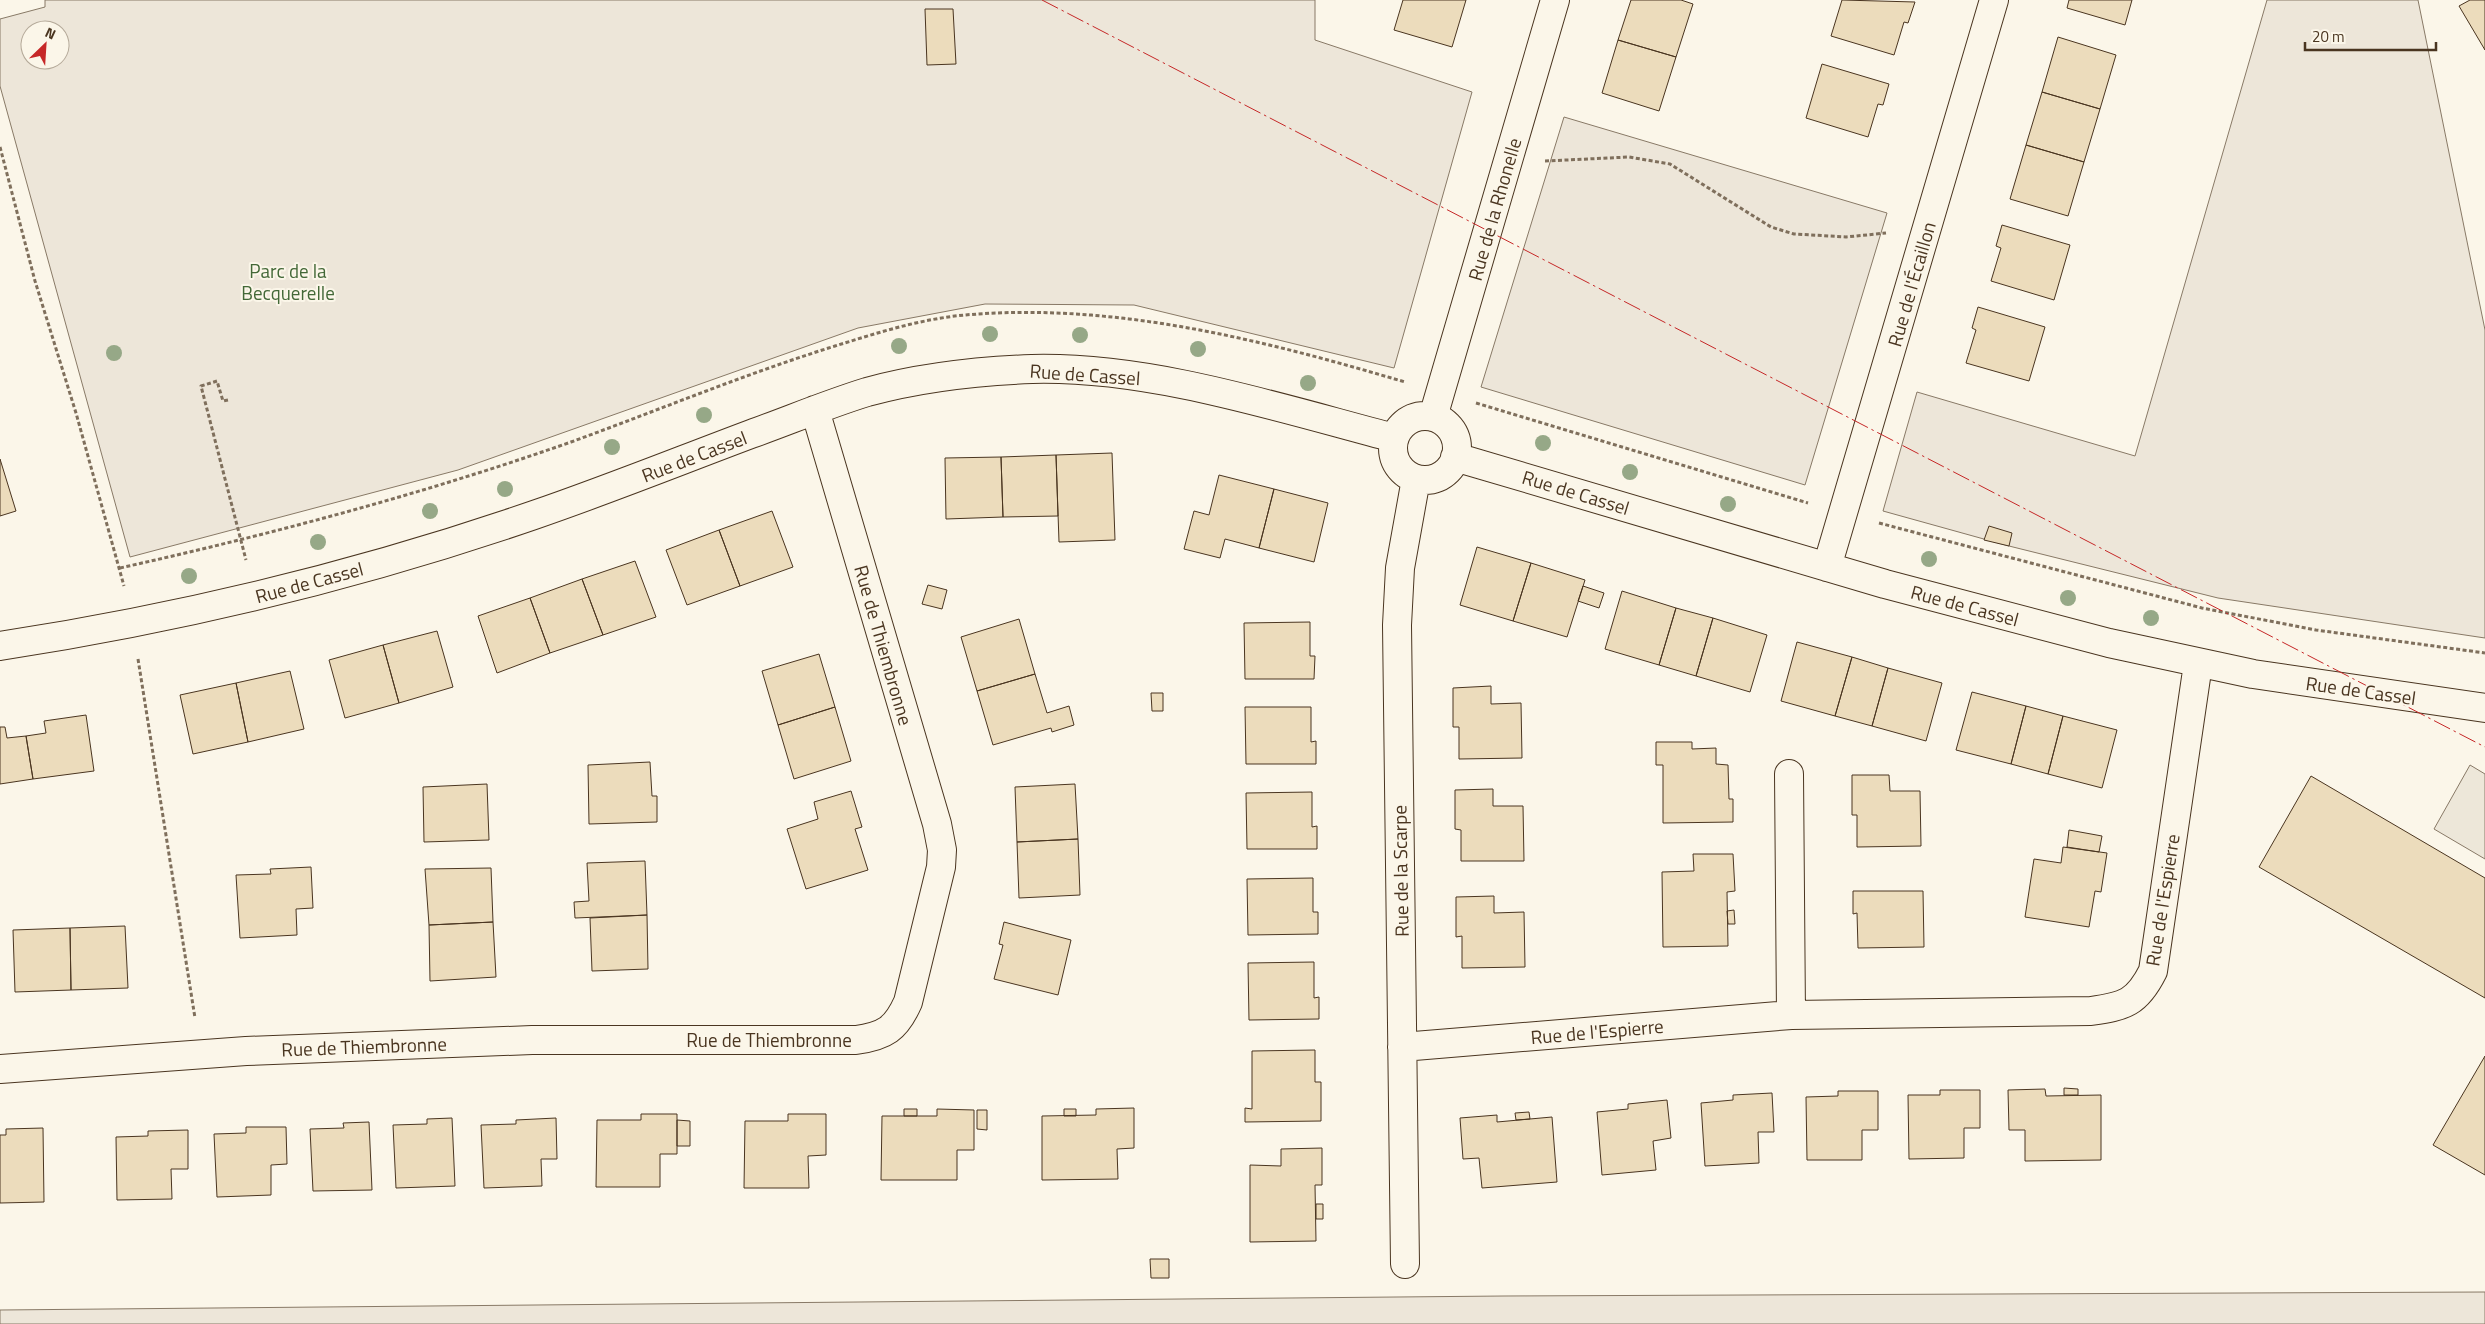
<svg xmlns="http://www.w3.org/2000/svg" width="2485" height="1324" viewBox="0 0 2485 1324" font-family="'Titillium Web',sans-serif">
<rect width="100%" height="100%" fill="#fbf6e9"/>
<path fill="#ede6d9" stroke="#887966" fill-rule="evenodd" d="M45,0H1315V40L1472,92L1394,368L1134,305L985,304L858,328L458,470L130,557L0,86V19L45,7ZM30,30H60V60H30Z
M2267,0H2418L2485,330V638L2218,598L2009,546L1883,511L1917,392L2135,456Z
M1564,117L1887,213L1805,485L1481,387Z
M2485,1292V1324H0V1310L1504,1296Z"/>
<path fill="#ede7d9" stroke="#887966" d="M2470,765L2485,774V859L2434,829Z"/>
<path fill="#ecdcbc" stroke="#4a3520" d="M1403,0H1466L1452,47L1394,30Z
M1631,0H1681L1693,4L1676,57L1618,40Z
M1842,0L1915,2L1908,23L1904,22L1894,55L1831,36Z
M2069,0H2132L2125,25L2067,8Z
M2470,0H2485V50L2459,6Z
M925,9H953L956,64L927,65Z
M2058,37L2116,55L2100,109L2042,92Z
M1618,40L1676,57L1659,111L1602,93Z
M1822,64L1889,84L1883,105L1878,104L1868,137L1806,118Z
M2042,92L2100,109L2084,162L2026,145Z
M2026,145L2084,162L2068,216L2010,199Z
M2002,225L2070,245L2054,300L1991,281L2001,248L1996,246Z
M1978,307L2045,327L2029,381L1966,363L1976,330L1972,328Z
M1112,453L1115,540L1059,542L1056,455Z
M1056,455L1058,516L1003,517L1001,457Z
M1001,457L1003,517L946,519L945,458Z
M0,459L16,511L0,516Z
M1219,475L1274,489L1259,548L1225,539L1220,558L1184,549L1194,511L1209,515Z
M1274,489L1328,503L1314,562L1259,548Z
M772,511L793,567L740,586L719,530Z
M1989,526L2012,533L2009,546L1984,540Z
M719,530L740,586L687,605L666,550Z
M1477,547L1531,563L1513,621L1460,605Z
M635,561L656,617L603,635L582,579Z
M1531,563L1585,580L1567,637L1513,621Z
M582,579L603,635L550,653L530,598Z
M928,585L947,590L942,609L922,604Z
M1583,586L1604,593L1599,608L1578,601Z
M1622,591L1676,608L1659,665L1605,649Z
M530,598L550,653L497,673L478,616Z
M1676,608L1713,618L1696,676L1659,665Z
M1713,618L1767,635L1750,692L1696,676Z
M1019,619L1035,674L977,691L961,637Z
M1310,622V656H1315L1314,679H1245L1244,623Z
M437,631L453,687L399,703L383,645Z
M1797,642L1852,657L1835,716L1781,701Z
M383,645L399,703L345,718L329,660Z
M819,654L835,707L778,725L762,671Z
M1852,657L1888,668L1872,726L1835,716Z
M1888,668L1942,683L1926,741L1872,726Z
M290,671L304,729L248,742L236,683Z
M1035,674L1047,713L1069,706L1074,725L1052,732L1051,728L993,745L977,691Z
M236,683L248,742L193,754L180,695Z
M1491,686V704L1521,703L1522,758L1459,759V727H1453V688Z
M1972,692L2026,706L2011,764L1956,750Z
M1151,693H1163V711H1152Z
M2026,706L2063,716L2048,774L2011,764Z
M835,707L851,761L794,779L778,725Z
M1245,707H1311V742L1316,741V764H1246Z
M86,715L94,771L33,779L26,736L46,733L44,721Z
M2063,716L2117,730L2102,788L2048,774Z
M0,727H5L7,738L26,736L33,779L0,784Z
M1656,742H1692V749L1716,748V764L1728,765L1729,799H1733V822L1663,823V765H1656Z
M650,762L652,796H657V822L589,824L588,765Z
M1852,775H1889L1890,791H1920L1921,846L1857,847V815H1852Z
M2311,776L2485,878V998L2259,867Z
M487,784L489,840L424,842L423,787Z
M1075,784L1078,839L1017,842L1015,787Z
M1493,789V806H1523L1524,861H1461V830L1455,829V790Z
M851,791L862,827L855,829L868,870L806,889L787,829L818,819L814,802Z
M1312,792V827L1317,826V849H1247L1246,793Z
M2069,830L2102,836L2099,852L2067,847Z
M1078,839L1080,895L1019,898L1017,842Z
M2063,847L2107,853L2101,892L2095,891L2089,927L2025,917L2034,859L2061,863Z
M1693,854H1733L1735,891L1727,892L1728,946L1663,947L1662,872L1694,871Z
M645,861L647,915L575,918L574,902L589,901L587,863Z
M311,867L313,908L296,909L297,935L240,938L236,875L271,874L270,869Z
M491,868L493,922L429,925L425,869Z
M1313,878V912H1318V934L1248,935L1247,879Z
M1853,891H1923L1924,947L1858,948L1857,913L1853,914Z
M1494,896V913L1524,912L1525,967L1462,968V936L1456,937V897Z
M1734,910L1735,924H1728L1727,911Z
M647,915L648,969L592,971L590,918Z
M493,922L496,977L430,981L429,925Z
M1004,922L1071,940L1058,995L994,979L1003,945L999,944Z
M125,926L128,988L71,990L70,928Z
M70,928L71,990L15,992L13,930Z
M1314,962V998L1319,997V1019L1249,1020L1248,963Z
M1315,1050V1082H1321V1121L1245,1122V1108L1252,1109V1051Z
M2485,1056V1175L2433,1145Z
M2064,1088L2078,1089V1095H2064Z
M2045,1089L2046,1096L2101,1095V1160L2025,1161V1130H2009L2008,1090Z
M1940,1090H1980V1128H1964V1158L1909,1159L1908,1095H1940Z
M1838,1091H1878V1130H1862V1160H1807L1806,1097L1838,1096Z
M1772,1093L1774,1132H1758L1759,1163L1705,1166L1701,1103L1733,1100V1095Z
M1667,1100L1671,1138L1653,1141L1656,1170L1602,1175L1597,1112L1628,1109V1104Z
M1134,1108V1148L1117,1149L1118,1179L1042,1180V1116L1096,1115V1109Z
M904,1109H917V1116H904Z
M937,1109L974,1110V1150H957V1180H881L882,1116H937Z
M1064,1109H1076V1116H1064Z
M977,1110H987V1130L977,1129Z
M1529,1112L1530,1119L1516,1120L1515,1113Z
M641,1114H677V1154H660V1187H596L597,1120H641Z
M788,1114H826V1155L808,1156L809,1188H744L745,1121H788Z
M1497,1115V1122L1552,1117L1557,1182L1482,1188L1479,1158L1463,1159L1460,1118Z
M452,1118L455,1186L396,1188L393,1125L427,1124V1119Z
M556,1118L557,1159H541L542,1186L484,1188L481,1125L516,1124V1120Z
M677,1120L690,1121V1146H677Z
M369,1122L372,1190L313,1191L310,1129L344,1128L343,1123Z
M246,1127H286L287,1164L271,1165V1195L217,1197L214,1134L246,1133Z
M43,1128L44,1202L0,1203V1135H6V1129Z
M188,1130V1169H171L172,1199L117,1200L116,1137L148,1136V1131Z
M1322,1148V1185H1315L1316,1241L1250,1242V1165L1281,1166V1149Z
M1316,1204H1323V1219H1316Z
M1150,1259H1169V1278H1151Z"/>
<g fill="none" stroke-linecap="round" stroke-linejoin="round">
<g stroke="#4a3520" stroke-width="30">
<path id="minor" d="M1393 448a32 32 0 1 1 64 0a32 32 0 1 1-64 0Z
M1433,417L1555,0
M1455,457L1885,584L2109,643L2253,674L2485,708
M1827,567L1994,0
M0,646C182,618 360,575 534,515C607,490 679,461 751,434C790,420 828,404 867,392C918,378 980,371 1032,369C1151,366 1279,408 1394,438
M1789,774L1791,1015
M1402,1047L1791,1015L2091,1011C2125,1006 2137,1003 2153,971L2198,664
M0,1069L246,1051L532,1040H856C885,1036 896,1029 908,1002L941,867L942,850L937,824L815,410
M1405,1264L1397,625L1400,568L1416,479"/>
</g>
<path stroke="#7f6f5c" stroke-width="3" stroke-dasharray="4 2.5" stroke-linecap="butt" d="M0,147L35,281L76,413L124,586
M1545,161L1629,157L1670,164L1771,227L1794,234L1846,237L1886,233
M228,400L223,401L217,381L201,386L246,560
M1476,403L1808,503
M1879,523L2202,608L2316,630L2485,653
M120,568C272,534 423,494 571,442C659,410 745,374 835,346C877,333 920,319 965,315C1115,302 1263,340 1405,382
M138,659L195,1018"/>
<use href="#minor" stroke="#fbf6e9" stroke-width="28"/>
<path stroke="#c62828" stroke-width="1" stroke-dasharray="18 4 2.5 4" stroke-linecap="butt" d="M1042,0L2485,747"/>
</g>
<g fill="#96a887">
<circle cx="990" cy="334" r="8"/>
<circle cx="1080" cy="335" r="8"/>
<circle cx="899" cy="346" r="8"/>
<circle cx="1198" cy="349" r="8"/>
<circle cx="114" cy="353" r="8"/>
<circle cx="1308" cy="383" r="8"/>
<circle cx="704" cy="415" r="8"/>
<circle cx="1543" cy="443" r="8"/>
<circle cx="612" cy="447" r="8"/>
<circle cx="1630" cy="472" r="8"/>
<circle cx="505" cy="489" r="8"/>
<circle cx="1728" cy="504" r="8"/>
<circle cx="430" cy="511" r="8"/>
<circle cx="318" cy="542" r="8"/>
<circle cx="1929" cy="559" r="8"/>
<circle cx="189" cy="576" r="8"/>
<circle cx="2068" cy="598" r="8"/>
<circle cx="2151" cy="618" r="8"/>
</g>
<g text-anchor="middle" dominant-baseline="central" stroke-width="4" stroke-linejoin="round" paint-order="stroke">
<g font-size="19" fill="#4a3520" stroke="#fbf6e9">
<text transform="translate(1494 209) rotate(-74)">Rue de la Rhonelle</text>
<text transform="translate(1911 284) rotate(-74)">Rue de l'Écaillon</text>
<text transform="translate(1085 374) rotate(4)">Rue de Cassel</text>
<text transform="translate(694 456) rotate(-21)">Rue de Cassel</text>
<text transform="translate(1576 492) rotate(17)">Rue de Cassel</text>
<text transform="translate(309 582) rotate(-15)">Rue de Cassel</text>
<text transform="translate(1965 605) rotate(15)">Rue de Cassel</text>
<text transform="translate(884 645) rotate(74)">Rue de Thiembronne</text>
<text transform="translate(2361 690) rotate(8)">Rue de Cassel</text>
<text transform="translate(1400 871) rotate(-91)">Rue de la Scarpe</text>
<text transform="translate(2162 900) rotate(-81)">Rue de l'Espierre</text>
<text transform="translate(1597 1031) rotate(-5)">Rue de l'Espierre</text>
<text x="769" y="1039">Rue de Thiembronne</text>
<text transform="translate(364 1046) rotate(-2)">Rue de Thiembronne</text>
</g>
<g font-size="19" fill="#436837" stroke="#fbf6e9">
<text x="288" y="270">Parc de la<tspan x="288" dy="22">Becquerelle</tspan></text>
</g>
</g>
<g transform="translate(45 45) rotate(25)"><circle r="24" fill="#fbf6e9" stroke="#b4a999"/>
<path d="M0-4L9 19L0 12L-9 19Z" fill="#c62828"/>
<text y="-8" font-size="14" font-weight="bold" text-anchor="middle" fill="#4a3520">N</text>
</g>
<path d="M2305 42v8h131v-8" fill="none" stroke="#4a3520" stroke-width="2.5"/>
<text x="2312" y="42" font-size="15" fill="#4a3520" stroke="#fbf6e9" stroke-width="4" paint-order="stroke">20 m</text>
</svg>
